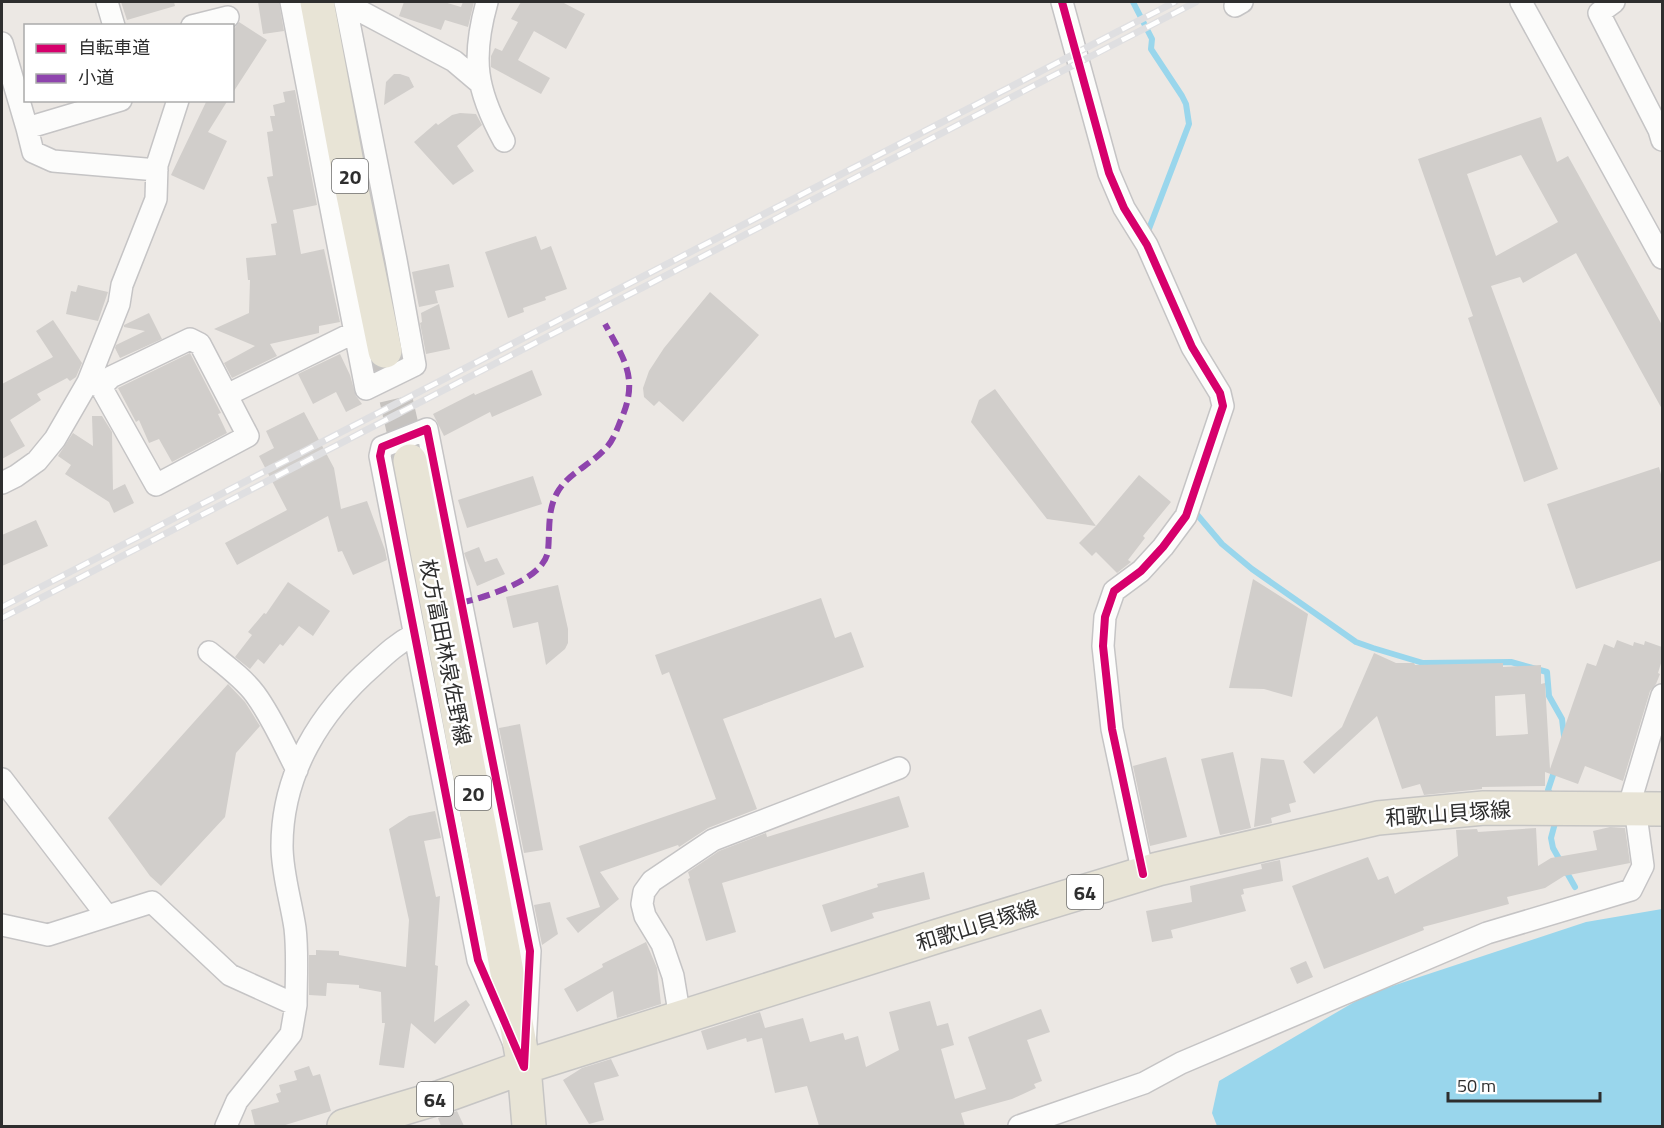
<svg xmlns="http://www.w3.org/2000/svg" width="1664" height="1128" viewBox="0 0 1664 1128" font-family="'Titillium Web','Noto Sans JP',sans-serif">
<rect width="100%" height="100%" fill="#ece8e4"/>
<path fill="#99d6ec" d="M1662,909V1126H1217L1212,1113L1219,1081L1368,994L1586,922Z"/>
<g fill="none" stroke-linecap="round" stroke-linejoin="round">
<path stroke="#99d6ec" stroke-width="6" d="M1133,2L1152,39L1151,49L1182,96L1186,104L1189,124L1147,234
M1194,511L1222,544L1252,569L1356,642L1373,648L1423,663L1511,662L1547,672L1549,696L1562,719L1564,736
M1552,796L1548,790L1555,769
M1555,823L1551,838L1553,848L1575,887"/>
</g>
<path fill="#d1cecb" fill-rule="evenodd" d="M121,2H174L175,6L127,20Z
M258,2H279L284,31L263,34Z
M404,2H444L461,7L463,2H474L468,27L445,20L441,30L399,16Z
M521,2H562L585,14L566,49L534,31L518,60L550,78L541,94L491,67V56L495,48L502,51L518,22L511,19Z
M239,22L267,40L232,94V32Z
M394,74H400L409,77L414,87L384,105L386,82Z
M295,90L317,205L293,210L301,254L324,249L340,322L319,326V333L270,344L277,356L232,378L224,363L255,346L214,329L249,313L250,280H248L246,258L276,255L271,224L277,223L267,177L273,176L267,132L273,131L270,116H275L273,105L285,102L283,92Z
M207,100H228L208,132L227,141L204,190L171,175Z
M460,113L476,114L482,125L457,146L474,171L453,185L414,142L436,123L438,125L452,115Z
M1541,117L1557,162L1568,156L1662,325V409L1576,253L1523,283L1520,277L1491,286L1558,469L1524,482L1468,318L1473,316L1418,159ZM1521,155L1558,222L1496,256L1467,174Z
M536,236L541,250L551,246L567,289L545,297L546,300L523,308L524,312L508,318L485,252Z
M449,264L454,287L435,291L438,303L419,307L412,272Z
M78,285L108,292L98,321L66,314L71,291L76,292Z
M710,292L759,335L683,422L659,401L654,406L644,397L643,388L649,371L664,348Z
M439,304L450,349L426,354L420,323L422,322L421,313Z
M149,313L162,339L120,358L115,348L116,345L145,331L124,327V325Z
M53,320L82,363L76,377L70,381L67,378L37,394L41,400L10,420L25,446L2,459V384L53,357L36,331Z
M190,353L221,413L218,414L227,433L172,462L159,439L149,443L139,420L136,422L118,388Z
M340,354L350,375L356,396L362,404L346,412L336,392L313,404L298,374Z
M532,370L542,395L492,417L490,412L444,436L433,414L474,393L475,395Z
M995,389L1096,526L1047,519L971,422L979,400Z
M304,412L334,468L341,509L367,501L385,550L387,560L353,575L342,551L338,552L328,516L237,565L225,543L287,510L259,456L274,448L266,431Z
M92,416H102L112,432L113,490L125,484L134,503L114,513L109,502L65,474L71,465L58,456L73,433L93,446Z
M1659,467L1662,478V560L1576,589L1547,504Z
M1139,475L1171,502L1143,536L1145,538L1128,560L1131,562L1117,573L1096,552L1092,556L1079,543L1096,526Z
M533,476L542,504L467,528L458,500Z
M36,520L48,546L2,566V535Z
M479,547L485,562L497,558L505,574L477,586L464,553Z
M1253,579L1308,614L1292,697L1264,689L1229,688Z
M288,582L330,611L313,636L299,626L283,646L280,644L264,664L258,659L250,669L235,657L252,635L248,632L264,613L266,614Z
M558,585L568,629V643L565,649L546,665L538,622L513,628L506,597Z
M821,598L835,638L851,632L864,667L723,719L757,809L708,828L679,847L678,845L600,872L619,899L578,933L566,918L600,907L579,846L716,799L669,672L662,675L655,655Z
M1617,640L1633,646L1634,642L1644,645L1645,641L1662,647V660L1658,673L1660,674L1656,684L1650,691L1623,781L1585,766L1578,784L1545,772V786L1482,787V789L1424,795L1420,784L1402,789L1377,716L1314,774L1303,762L1342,727L1374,653L1396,663H1414L1415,665L1503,663V667L1541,665V684L1545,683L1550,769L1587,663L1596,666L1604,644L1614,648ZM1525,694L1528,734L1496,736L1495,696Z
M228,684L245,702L260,726L236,753L225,817L161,886L150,876L108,818Z
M520,724L543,850L524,853L499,728Z
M1233,752L1251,828L1220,835L1201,759Z
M1166,757L1187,837L1150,846L1133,766Z
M1261,758L1284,760L1296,802L1289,804L1291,812L1271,818L1272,823L1254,827Z
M899,796L909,827L722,883L736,932L706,941L688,879L690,878L688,872L719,851L766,833L767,837Z
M435,811L441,838L424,841L436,897L440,896L435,965L438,966L434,1022L466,1000L470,1005L435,1044L411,1023L404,1068L379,1065L385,1023H382L381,992L359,988V985L327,983L326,996L309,995V955H316V950L339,951V955L406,967L409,920L389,829L409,816Z
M1610,827L1625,828L1630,863L1564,876L1545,888L1507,897L1509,904L1423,927L1424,930L1324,969L1292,886L1368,857L1378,880L1388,876L1395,894L1458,856L1456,830L1477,829L1478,832L1536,828L1538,866L1551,858L1597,850L1593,831Z
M1280,860L1283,881L1243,889L1244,894L1241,895L1246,911L1171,930L1173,938L1152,942L1146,911L1192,902L1190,886L1262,869L1261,864Z
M924,872L930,899L872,913L874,918L831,932L822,905L878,887L877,884Z
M550,902L558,934L542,945L534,905Z
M646,942L657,968L661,1004L617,1018L613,991L577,1012L564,989L603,967L602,964Z
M1306,961L1313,977L1297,984L1290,968Z
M930,1001L937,1026L948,1023L954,1045L941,1049L955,1099L986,1089L968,1037L1041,1009L1050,1032L1027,1040L1042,1081L1034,1084L1036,1088L1012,1099L961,1113L965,1126H819L807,1086L775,1093L762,1038L747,1042L746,1038L707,1050L701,1031L760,1012L765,1028L803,1018L810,1042L843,1033L845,1040L858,1036L866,1067L899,1050L889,1012Z
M611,1059L619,1076L594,1083L604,1120L589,1124L563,1080L582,1068Z
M309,1066L313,1076L320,1074L331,1111L282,1126H255L251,1110L279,1102L276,1094L281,1092L279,1085L297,1080L294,1071Z
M457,1111L464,1126H441L438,1118Z"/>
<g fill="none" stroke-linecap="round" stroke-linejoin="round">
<path stroke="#c6c3c0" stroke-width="33" stroke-dasharray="33 16" stroke-linecap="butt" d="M385,351L410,461"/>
<g stroke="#c5c4c5" stroke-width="24">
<path id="minor" d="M107,2L114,26
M291,2L366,389L415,365L396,260L345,2
M487,2C471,59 476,90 504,141
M1062,2L1109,173L1124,208L1147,245L1192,347L1220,393L1223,406L1186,516L1163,547L1141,571L1114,591L1105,617L1103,646L1112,729L1143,874
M1521,2L1662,258
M1614,2L1599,13L1659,130L1662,140
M345,3L454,61L480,83
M1235,6L1242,2
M192,26L228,17
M2,43L27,128L121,100
M27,128L33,152L53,161L157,170
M88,382L101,387L156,485L248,436L200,344L190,339L111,377L101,387
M227,395L355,332
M427,429L530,951L524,1067L478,960L380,456L382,447Z
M2,483L16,476L37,461L55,439L88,382L119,304L122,285L156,199L157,165L178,100
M209,652C225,665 243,678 255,694C272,717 284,745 297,770
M2,779L107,916
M1628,809L1662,695
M2,925L48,935L152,902L230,975L296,1005L291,1034L237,1101L226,1126
M296,1005C296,980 298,953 295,928C291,901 282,873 282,846C282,773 320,712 374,665C387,653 398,643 413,635
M680,1018L673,976L662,944L645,916L642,904L644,892L652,881L713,840L899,768
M1019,1126L1144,1083L1181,1063L1487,933L1631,890L1643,866L1635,808"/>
</g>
<g stroke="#c6c5c4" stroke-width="36">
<path id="primary" d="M317,2L352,190L385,351
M410,461L503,950L524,1067L529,1126
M344,1126L441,1097L524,1067L938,936L1158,869L1378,818L1484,808L1662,809"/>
</g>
<use href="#minor" stroke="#fcfcfb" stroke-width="21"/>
<use href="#primary" stroke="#e8e4d6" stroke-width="33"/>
<g stroke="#dfdfe1" stroke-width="7">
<path id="rail" d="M2,607L1175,2
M2,618L1196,2"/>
</g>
<use href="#rail" stroke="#fff" stroke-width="4.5" stroke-dasharray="14" stroke-linecap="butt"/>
<path stroke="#8e44ad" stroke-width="6" stroke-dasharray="12 6" stroke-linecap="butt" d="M461,603C485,597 544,580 548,551C550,532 547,511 557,493C568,473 589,466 604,450C612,443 616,432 620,422C639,380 626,362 605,324"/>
<g stroke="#fff" stroke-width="11">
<path id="cycleway" d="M1062,2L1109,173L1124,208L1147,245L1192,347L1220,393L1223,406L1186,516L1163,547L1141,571L1114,591L1105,617L1103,646L1112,729L1143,874
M427,429L530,951L524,1067L478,960L380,456L382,447Z"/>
</g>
<use href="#cycleway" stroke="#d6006c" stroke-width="8"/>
</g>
<g text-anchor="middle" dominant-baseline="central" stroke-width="5" stroke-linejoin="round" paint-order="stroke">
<g fill="#fff" stroke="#6d6d6d" stroke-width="1.5">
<rect x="332" y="159" width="36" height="34" rx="4.5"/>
<rect x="455" y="776" width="36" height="34" rx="4.5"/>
<rect x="1067" y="875" width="36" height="34" rx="4.5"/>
<rect x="417" y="1082" width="36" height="34" rx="4.5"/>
</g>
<g font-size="20" font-weight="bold" fill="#2e2e2e">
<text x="350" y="176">20</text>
<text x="473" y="793">20</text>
<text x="1085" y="892">64</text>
<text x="435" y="1099">64</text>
</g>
<g font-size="21" fill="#2e2e2e" stroke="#fff">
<text transform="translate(446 652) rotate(79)">枚方富田林泉佐野線</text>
<text transform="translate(1448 813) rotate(-4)">和歌山貝塚線</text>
<text transform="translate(977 925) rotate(-17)">和歌山貝塚線</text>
</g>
</g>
<rect width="1664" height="1128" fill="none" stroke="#2e2e2e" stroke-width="6"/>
<rect x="24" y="24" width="210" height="78" fill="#ffffff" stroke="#ababab" stroke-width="1.5"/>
<rect x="36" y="44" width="30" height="9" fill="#d6006c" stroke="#ababab" stroke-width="1.5"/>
<text x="78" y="54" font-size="18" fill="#2e2e2e">自転車道</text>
<rect x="36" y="74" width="30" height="9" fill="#8e44ad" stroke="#ababab" stroke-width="1.5"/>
<text x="78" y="84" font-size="18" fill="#2e2e2e">小道</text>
<path d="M1448 1092v9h152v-9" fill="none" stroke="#2e2e2e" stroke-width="3"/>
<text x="1457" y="1092" font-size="18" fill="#2e2e2e" stroke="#ffffff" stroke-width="4.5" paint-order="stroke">50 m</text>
</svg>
